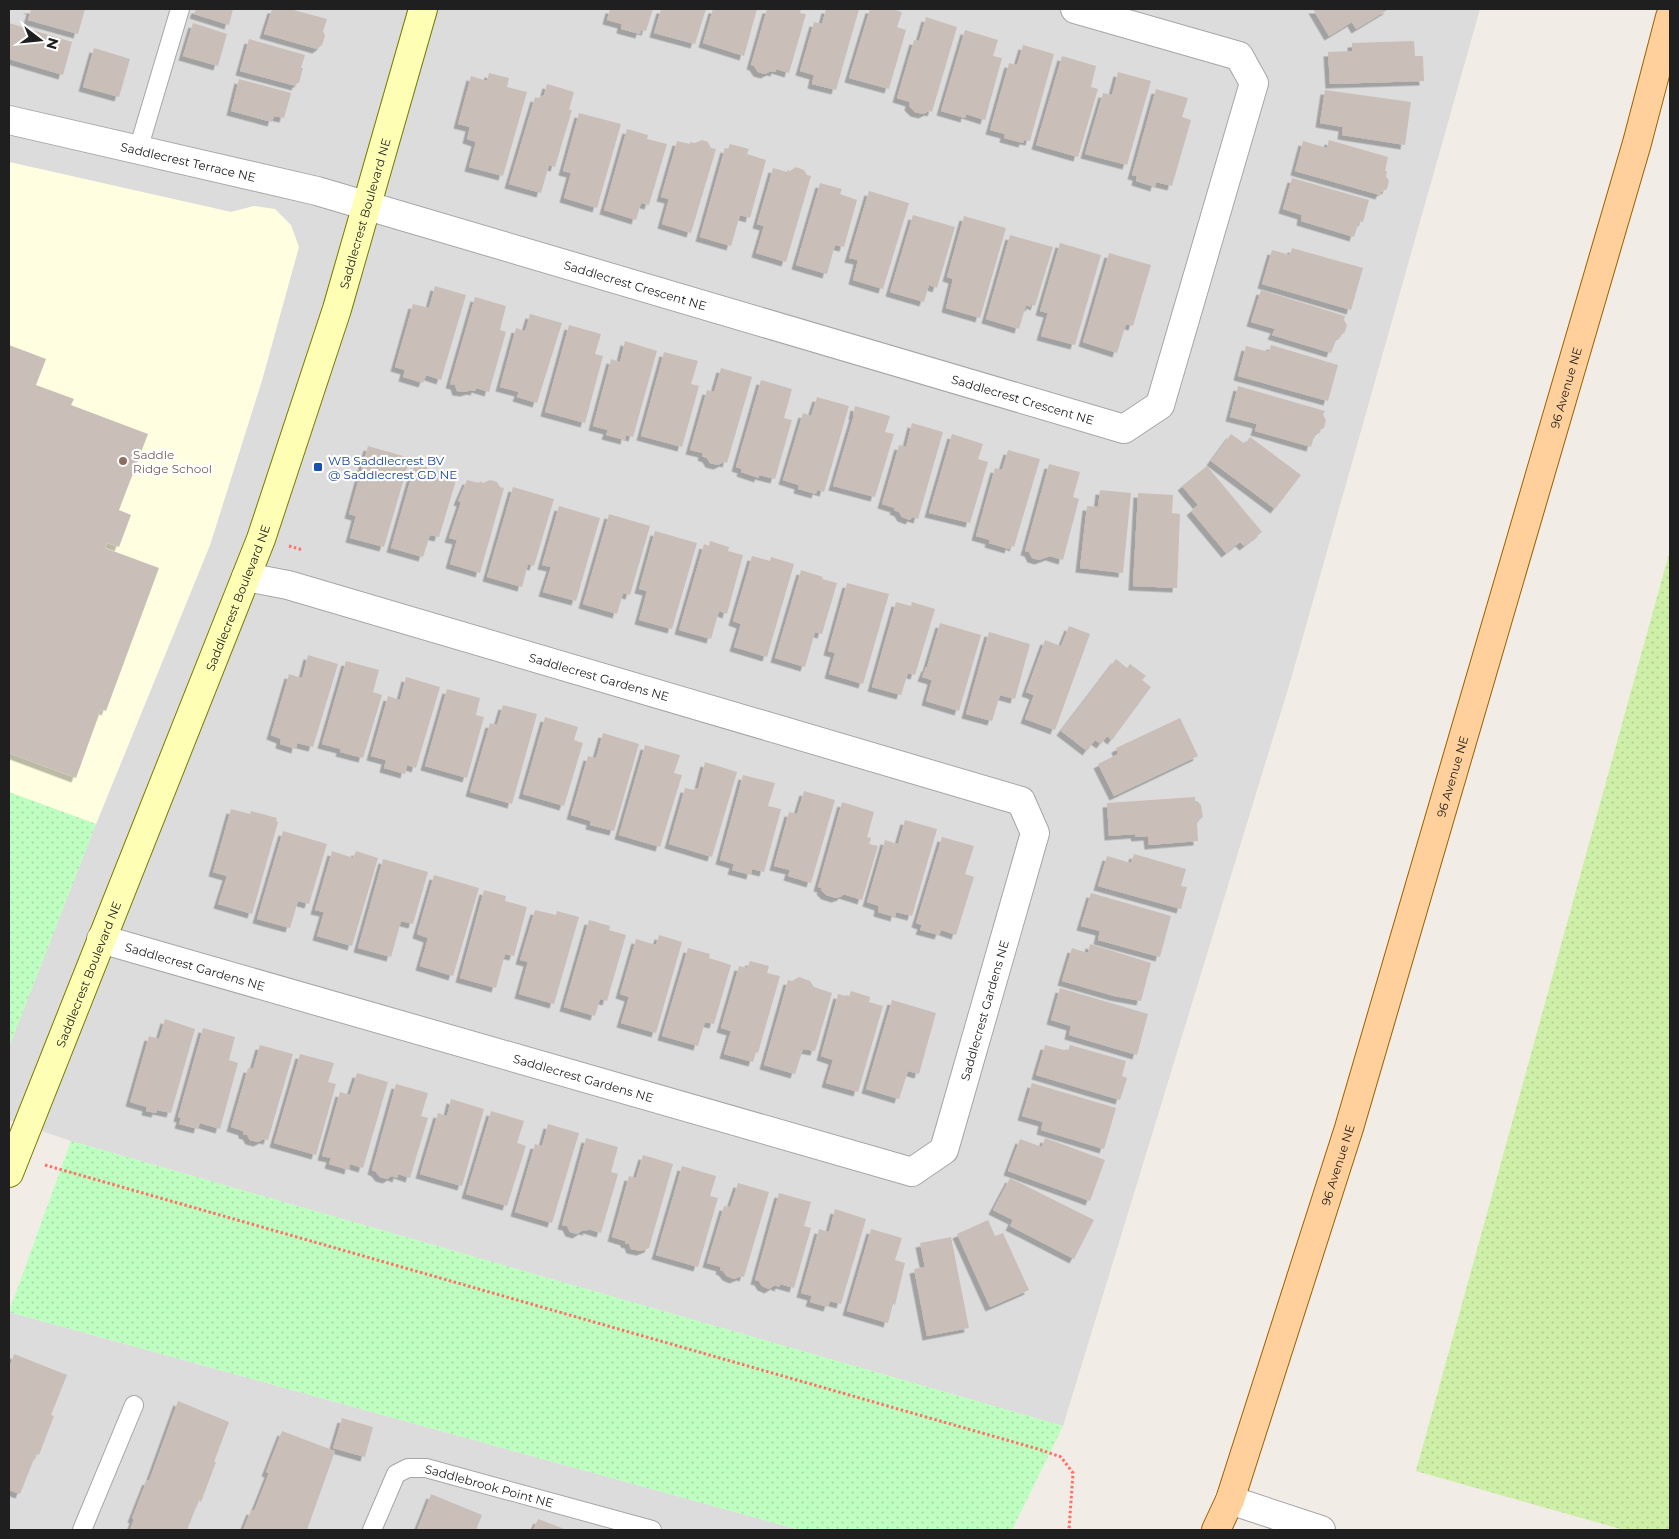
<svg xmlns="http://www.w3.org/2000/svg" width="1679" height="1539" viewBox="0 0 1679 1539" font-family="Montserrat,sans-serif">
<defs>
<pattern id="grass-dots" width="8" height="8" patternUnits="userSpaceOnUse" patternTransform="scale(1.25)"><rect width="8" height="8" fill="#cdefa7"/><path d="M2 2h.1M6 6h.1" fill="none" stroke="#b0cc8f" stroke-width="1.8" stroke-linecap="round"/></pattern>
<pattern id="park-dots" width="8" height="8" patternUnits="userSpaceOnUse" patternTransform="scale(1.25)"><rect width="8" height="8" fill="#bffec1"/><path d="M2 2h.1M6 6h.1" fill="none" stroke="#a4d9a5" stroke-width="1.8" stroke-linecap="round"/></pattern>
<filter id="shadow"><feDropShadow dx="-4.5" dy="4.5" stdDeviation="0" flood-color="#0004"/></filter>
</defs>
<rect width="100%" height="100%" fill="#f1ece5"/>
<path fill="#dddcdc" d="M9,9H1480L1291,679L1063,1426L71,1141L9,1120V1047L96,824L210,545L263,377L254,206L231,212L9,162Z
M9,1312L800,1530H9Z"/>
<path fill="#fffee0" d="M9,162L231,212L254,206L275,209L291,225L299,247L263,377L210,545L96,824L9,792Z"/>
<path fill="url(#grass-dots)" d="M1670,550V1530H1624L1416,1471Z"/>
<path fill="url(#park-dots)" d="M9,792L96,824L9,1047Z
M71,1141L1063,1426L1012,1530H800L9,1312Z"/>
<path fill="#c9beb8" filter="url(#shadow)" d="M27,9H85L78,34L28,20L31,10Z
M196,9H233L229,25L194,14Z
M272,9H290L327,19L323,31L325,36L322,45L317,49L264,34Z
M610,9H653L646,31L641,30L640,34L621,29L622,24L607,20Z
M661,9H706L695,44L654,33Z
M713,9H757L744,56L703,43Z
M767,9H801L800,13L806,14L789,73L776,69L775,72L771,71L765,74L758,72L754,66L751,65Z
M826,9H859L836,90L812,84L814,75L800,71L814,22L822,24Z
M870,9H892L902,12L897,27L906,30L889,89L849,78Z
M1313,9H1389L1356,29L1352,22L1329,36Z
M926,17L957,27L932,112L929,111L923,114L915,112L909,106L910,102L897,98L914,40L919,41Z
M9,23L72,42L63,75L9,59Z
M193,23L227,34L218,66L183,56Z
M965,30L998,40L993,56L1002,58L985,120L966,114L965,118L941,111Z
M249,39L305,55L301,68H303L299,83H297L296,86L240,71Z
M1414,41L1415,56H1423L1424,81L1330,84L1328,52L1352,51V43Z
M1023,45L1054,54L1030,141L1024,140L1023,143L1004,138L1005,134L990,130L1009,63L1017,65Z
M94,48L130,59L119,97L83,87Z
M1062,56L1096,66L1091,87L1098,89L1078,157L1036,145Z
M1118,72L1151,81L1127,165L1085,154L1103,93L1112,95Z
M489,73L509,78L507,87L527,92L503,176L469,167L476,142L467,139L470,127L458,124L471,76L487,81Z
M239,79L291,93L284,118L274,116L272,122L231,111Z
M547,84L574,92L569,110H572L555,167L549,165L541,193L509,184L535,97L538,98L544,95Z
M1156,89L1188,98L1182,117L1191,120L1172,186L1156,182L1155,187L1136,181L1137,176L1132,175Z
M1325,90L1411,102L1405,145L1342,135L1343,127L1320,123Z
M579,113L621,124L597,208L564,198L571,173L563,171Z
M627,129L648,135L647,139L667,144L649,205L641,203L636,220L604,210Z
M702,140L708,142L711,148L716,149L691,233L662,224L669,199L661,197L677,141L690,144V142L695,143Z
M1329,140L1388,157L1385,171H1387L1386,176L1389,181L1387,189L1381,192L1380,195L1295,171L1303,141L1327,148Z
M730,144L749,149L747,154L766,160L750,218L740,215L731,246L700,237L725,148L728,149Z
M796,167L804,170L807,175L811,176L786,262L756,253L764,226L757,224L773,168L787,172V170L790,171Z
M1292,178L1369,200L1363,222L1359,221L1354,237L1301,221L1302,215L1283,209Z
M820,183L842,189L840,194L857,200L844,247L835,245L827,274L796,265Z
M869,191L909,203L883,289L853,280L858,260L849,258Z
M913,215L955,227L937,288L929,285L924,302L890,292Z
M964,216L1006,228L980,318L946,308L953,279L947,277Z
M1010,235L1053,247L1035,306L1031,304L1030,307L1026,305L1019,329L986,319Z
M1060,243L1101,255L1075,345L1041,336L1048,313L1040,311Z
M1292,248L1363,268L1351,310L1262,284L1272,250L1290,255Z
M1109,253L1151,265L1133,326L1126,324L1117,353L1083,342Z
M435,286L466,295L441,380L426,375L423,383L403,377L405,370L395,367L413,304L429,308Z
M1261,290L1345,316L1344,320L1347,325L1345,332L1340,336L1338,340H1336L1331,353L1272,335L1275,329L1251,322Z
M475,297L506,306L500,330L506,332L489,392L476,388L475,391L471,390L465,392L457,391L455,385L450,384Z
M530,314L562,323L537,403L517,397L519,392L500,387L516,328L525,331Z
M569,325L601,334L595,354L603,356L585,423L545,412Z
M625,341L657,351L633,437L626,435L625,440L606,435L608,430L593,426L611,359L620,362Z
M9,345L46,359L36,385L74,399L71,405L148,434L119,510L131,515L119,547L107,543L105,548L159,568L106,711L101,709L76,778L9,753Z
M1271,345L1338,365L1328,401L1238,376L1246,346L1269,352Z
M664,352L698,361L691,384L699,386L682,447L641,436Z
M721,368L752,377L727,463L724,462L718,465L710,463L707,458L702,456L703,453L690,450L707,390L714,392Z
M761,380L792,389L784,418L792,420L775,479L759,475V478L741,472L742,469L736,467Z
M1238,386L1325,411L1323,415L1326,420L1324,428L1320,430L1318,434L1315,433L1311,447L1255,431L1257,424L1230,417Z
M817,397L849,406L824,492L817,490L816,494L798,489L799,485L783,480L803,413L811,416Z
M855,406L890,416L885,432L894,434L875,497L833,486L854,415H853Z
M912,423L943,432L918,519L912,517L910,520L902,517L899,512L894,510L895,508L882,504L899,445L906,447Z
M952,434L983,444L978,459L988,462L970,523L929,513Z
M1231,434L1245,444L1250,437L1301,475L1275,509L1211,461Z
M368,446L410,458L384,547L350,538L356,516L349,514Z
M1008,450L1040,459L1014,547L1010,545L1009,549L989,543L990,540L976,536L995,468L1002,470Z
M415,464L457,477L439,537L430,535L423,557L391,548Z
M1049,464L1080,472L1073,497L1079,499L1063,560L1050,556L1039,560L1032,558L1029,552L1025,551Z
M1207,466L1262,532L1244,546L1240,542L1226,553L1191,511L1198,505L1182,486Z
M467,480L479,483L480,481L483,483L490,480L497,482L500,487L504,488L480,573L450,564L457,540L449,538L461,502L458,501Z
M513,487L554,499L534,566L528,564L522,587L487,577Z
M1100,490L1131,493L1123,573L1080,568L1087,506L1098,507Z
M1138,493L1173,495L1172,513L1180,514L1177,588L1133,586Z
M559,506L600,518L576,601L543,592L551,567L542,565Z
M609,514L650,526L630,595L623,593L617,614L583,604Z
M655,531L697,543L672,629L639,620L647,591L639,589Z
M710,541L729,547L728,551L743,555L727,614L719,611L711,639L679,630L704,544L709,546Z
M752,556L770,561L771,557L794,564L767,657L734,647L741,624L733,621Z
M801,570L823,577L822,579L837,583L822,634L815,632L805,667L775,658Z
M847,583L889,594L863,684L829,674L835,653L828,651Z
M896,602L911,606L912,602L935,609L915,675L908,673L901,695L872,687Z
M940,623L981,635L959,711L926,701L932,680L922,677L926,667H927Z
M1069,626L1090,634L1055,730L1025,719L1034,695L1026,692L1045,640L1061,646Z
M989,632L1030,644L1015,699L1000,695L992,721L966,714Z
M308,655L338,664L313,747L297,743L296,749L280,744L281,739L271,735L289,674L302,678Z
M1116,659L1127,668L1130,664L1146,676L1142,680L1151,687L1112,740L1107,736L1101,744L1095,740L1087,751L1061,731Z
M346,661L379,670L373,692L382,695L363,758L340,752L341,749L322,744Z
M406,677L440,687L416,768L407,765L405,774L384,768L386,760L371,756L388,696L400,700Z
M447,689L480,698L476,715L484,717L467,778L425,766Z
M503,705L537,714L512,804L470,792L490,723L497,725Z
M545,717L578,727L574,740L583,743L564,806L523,794Z
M1180,718L1198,756L1114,796L1098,764L1118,754L1116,748Z
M603,733L639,744L614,831L590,825L591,821L571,815L588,756L596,758Z
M645,745L680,755L674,773L682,775L660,847L619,835Z
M705,762L737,772L712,857L669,844L685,788L694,790L695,788L698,789Z
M743,775L775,783L768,806L781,809L764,872L752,869L751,875L732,870L734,864L720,860Z
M804,791L835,800L811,883L788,876L790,870L774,866L789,812L797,814Z
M1195,797V801H1197L1201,805L1203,817L1197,822L1198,841L1149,845L1148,836L1136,837L1135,834L1109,836L1107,803Z
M842,802L874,812L867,837L871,838L869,844L878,846L862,900L843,894L842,896L836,898L826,895L821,890L822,888L818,887Z
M231,809L250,814L251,811L277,818L276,821L278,822L252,914L218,904L227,876L213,872Z
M905,820L937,829L912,916L896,912L895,917L878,912L879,906L867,902L885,840L898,844Z
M283,831L327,844L309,904L298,901L290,928L257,919Z
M942,837L974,846L965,874L974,877L956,935L941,930L939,935L920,930L922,925L916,923Z
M332,851L353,858L356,851L378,858L352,946L317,936L324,912L315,910Z
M1134,854L1186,869L1181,886L1187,887L1181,909L1098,886L1107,856L1131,863Z
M383,859L428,872L413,924L401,921L391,957L358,948Z
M434,875L479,888L453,976L420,966L428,938L417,934Z
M484,890L506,896L505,901L527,907L514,956L505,954L496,988L460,978Z
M1091,893L1171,916L1160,957L1098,940L1100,931L1081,926Z
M535,910L556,915L557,911L579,917L554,1004L519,994L528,962L520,960Z
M589,920L610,926L609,930L626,935L607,1001L600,999L595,1016L564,1007Z
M659,935L682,942L656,1033L621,1023L629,997L620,994L636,939L656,945Z
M1090,944L1151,963L1141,1001L1114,996L1062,981L1072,948L1088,953Z
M688,948L710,954L709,958L731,965L714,1024L705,1022L698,1046L662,1036Z
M750,961L769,966L767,973L780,976L758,1053L756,1052L753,1062L724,1054L731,1031L721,1028L739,966L747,968Z
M799,977L810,981L814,987L832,993L815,1051L803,1049L795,1074L764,1065L788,980L792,981Z
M1060,988L1148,1014L1137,1055L1069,1035L1071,1026L1051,1020Z
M851,991L870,997L869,1002L883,1006L858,1092L826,1083L833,1060L821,1056L838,994L849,997Z
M892,1000L936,1013L919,1074L908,1071L899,1099L866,1089Z
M165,1019L195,1029L171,1113L157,1110L156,1113L146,1111L147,1107L130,1102L149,1036L159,1039Z
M203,1028L235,1037L229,1060L238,1063L220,1129L200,1123L198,1129L179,1124L181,1118L178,1117Z
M260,1045L293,1054L268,1140L264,1139L258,1142L250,1140L247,1135L243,1134V1131L231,1127L248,1068L253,1069Z
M1045,1045L1068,1051L1070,1045L1126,1061L1122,1076L1127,1078L1120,1100L1036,1075Z
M300,1054L334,1063L328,1082L336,1084L316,1155L274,1143Z
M357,1073L388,1082L363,1168L350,1164L349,1170L329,1164L331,1158L322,1156L340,1092L350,1095Z
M1032,1083L1116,1108L1104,1149L1041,1130L1043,1122L1022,1116Z
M396,1084L428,1093L421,1116L428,1118L410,1178L398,1174L397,1178L392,1176L387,1179L380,1177L376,1172L372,1170Z
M451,1099L484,1109L462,1186L420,1174L438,1113L447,1116Z
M491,1111L524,1121L517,1143L526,1146L507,1206L466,1194Z
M548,1124L579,1133L552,1223L515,1212L535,1144L542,1146Z
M586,1138L618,1147L611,1172L618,1174L601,1233L588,1229L587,1231L583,1230L577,1234L570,1232L567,1226L562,1225Z
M1045,1138L1105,1160L1090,1201L1008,1171L1020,1139L1042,1147Z
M643,1155L673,1164L649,1248L641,1251L631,1249L629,1244L625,1243V1241L612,1237L629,1176L636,1178Z
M682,1166L716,1176L710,1196L718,1198L698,1267L656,1255Z
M1010,1178L1094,1220L1074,1259L1010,1226L1013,1220L993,1210Z
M738,1183L769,1192L744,1277L741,1276L734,1279L727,1276L723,1271L720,1270L721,1267L707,1263L724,1206L730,1207Z
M779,1193L811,1202L804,1226L811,1228L794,1288L780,1284L779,1287L775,1285L769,1289L762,1286L759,1281L755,1280Z
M835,1209L866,1219L841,1304L830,1301L828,1307L810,1302L812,1296L801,1293L819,1229L829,1232Z
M988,1220L995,1236L1003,1233L1029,1290L990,1307L957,1234Z
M871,1229L902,1238L895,1260L905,1263L895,1305L893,1304L888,1323L847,1311Z
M951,1237L969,1328L927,1336L914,1269L925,1267L920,1243Z
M14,1354L67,1375L51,1415L54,1416L39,1455L36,1454L20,1494L9,1490V1369Z
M178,1401L229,1422L214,1462H216L201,1502L199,1500L187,1530H130L134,1519L132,1518L147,1480L149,1481Z
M342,1418L373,1427L365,1457L333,1448Z
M282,1431L335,1451L307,1530H243L251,1510L254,1511L269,1473L266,1472Z
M431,1494L482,1515L476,1530H417Z
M538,1519L567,1530H533Z"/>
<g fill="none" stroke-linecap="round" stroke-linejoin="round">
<g stroke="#a6a6a6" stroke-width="20">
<g id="lane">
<path d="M138,150L180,9"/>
<path d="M82,1530L134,1405"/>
<path id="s1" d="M372,1530L396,1474L408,1468H426L652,1530"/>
</g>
</g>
<g stroke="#a6a6a6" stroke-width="30">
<g id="street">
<path id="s2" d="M9,120L317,191L1124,429L1160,405L1254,83L1239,56L1075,9"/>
<path id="s3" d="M101,939L912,1172L944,1150L1035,833L1021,801L288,585L246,577"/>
<path d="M1230,1500L1321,1530"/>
</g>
</g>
<g stroke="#757d00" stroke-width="30">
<g id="secondary">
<path id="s4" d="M9,1173L261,539L337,309L423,9"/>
</g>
</g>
<g stroke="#9b6100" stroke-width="30">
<g id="primary">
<path id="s5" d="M1216,1530L1230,1500L1349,1128L1637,143L1670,17"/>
</g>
</g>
<path stroke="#ff7168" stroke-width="3" stroke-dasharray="2.5 2.5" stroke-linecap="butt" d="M289,546L303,550
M45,1165L1038,1449L1061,1457L1073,1473L1069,1530"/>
<use href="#lane" stroke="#fff" stroke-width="18"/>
<use href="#street" stroke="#fff" stroke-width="28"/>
<use href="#secondary" stroke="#feffb5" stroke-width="28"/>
<use href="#primary" stroke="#ffd09c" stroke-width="28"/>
</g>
<circle fill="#8d6e63" stroke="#fff" stroke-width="2" cx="123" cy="461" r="5"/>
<rect fill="#1a4fb4" stroke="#fff" stroke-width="2" x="313" y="462" width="10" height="10" rx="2.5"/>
<g text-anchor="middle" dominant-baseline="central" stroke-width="4.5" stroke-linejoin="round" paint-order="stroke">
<g font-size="12" fill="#1f1f1f" stroke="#fff">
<text stroke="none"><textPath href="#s2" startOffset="184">Saddlecrest Terrace NE</textPath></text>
<text stroke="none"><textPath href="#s4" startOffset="1024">Saddlecrest Boulevard NE</textPath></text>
<text stroke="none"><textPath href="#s2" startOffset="648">Saddlecrest Crescent NE</textPath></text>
<text stroke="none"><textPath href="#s5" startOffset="1195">96 Avenue NE</textPath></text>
<text stroke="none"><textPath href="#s2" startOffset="1052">Saddlecrest Crescent NE</textPath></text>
<text stroke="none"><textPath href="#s4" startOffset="619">Saddlecrest Boulevard NE</textPath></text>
<text transform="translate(599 677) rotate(16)">Saddlecrest Gardens NE</text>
<text stroke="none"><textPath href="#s5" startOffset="790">96 Avenue NE</textPath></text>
<text stroke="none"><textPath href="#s3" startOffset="98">Saddlecrest Gardens NE</textPath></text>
<text stroke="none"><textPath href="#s4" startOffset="214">Saddlecrest Boulevard NE</textPath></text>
<text stroke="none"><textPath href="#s3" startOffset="1028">Saddlecrest Gardens NE</textPath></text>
<text stroke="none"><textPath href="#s3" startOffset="502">Saddlecrest Gardens NE</textPath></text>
<text stroke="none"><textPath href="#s5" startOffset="385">96 Avenue NE</textPath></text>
<text stroke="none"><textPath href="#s1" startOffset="158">Saddlebrook Point NE</textPath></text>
</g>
<g font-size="12" fill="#785e54" stroke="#fff" text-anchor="start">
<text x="133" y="454">Saddle<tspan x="133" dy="14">Ridge School</tspan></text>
</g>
<g font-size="12" fill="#164399" stroke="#fff" text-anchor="start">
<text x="328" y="460">WB Saddlecrest BV<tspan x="328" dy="14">@ Saddlecrest GD NE</tspan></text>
</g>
</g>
<rect width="1679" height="1539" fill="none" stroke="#1f1f1f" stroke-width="20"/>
<g transform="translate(40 40) rotate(106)" stroke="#ffffff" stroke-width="4" paint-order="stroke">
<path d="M0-4L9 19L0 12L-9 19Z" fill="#1f1f1f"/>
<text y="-8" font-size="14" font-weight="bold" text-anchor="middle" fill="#1f1f1f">N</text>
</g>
</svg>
